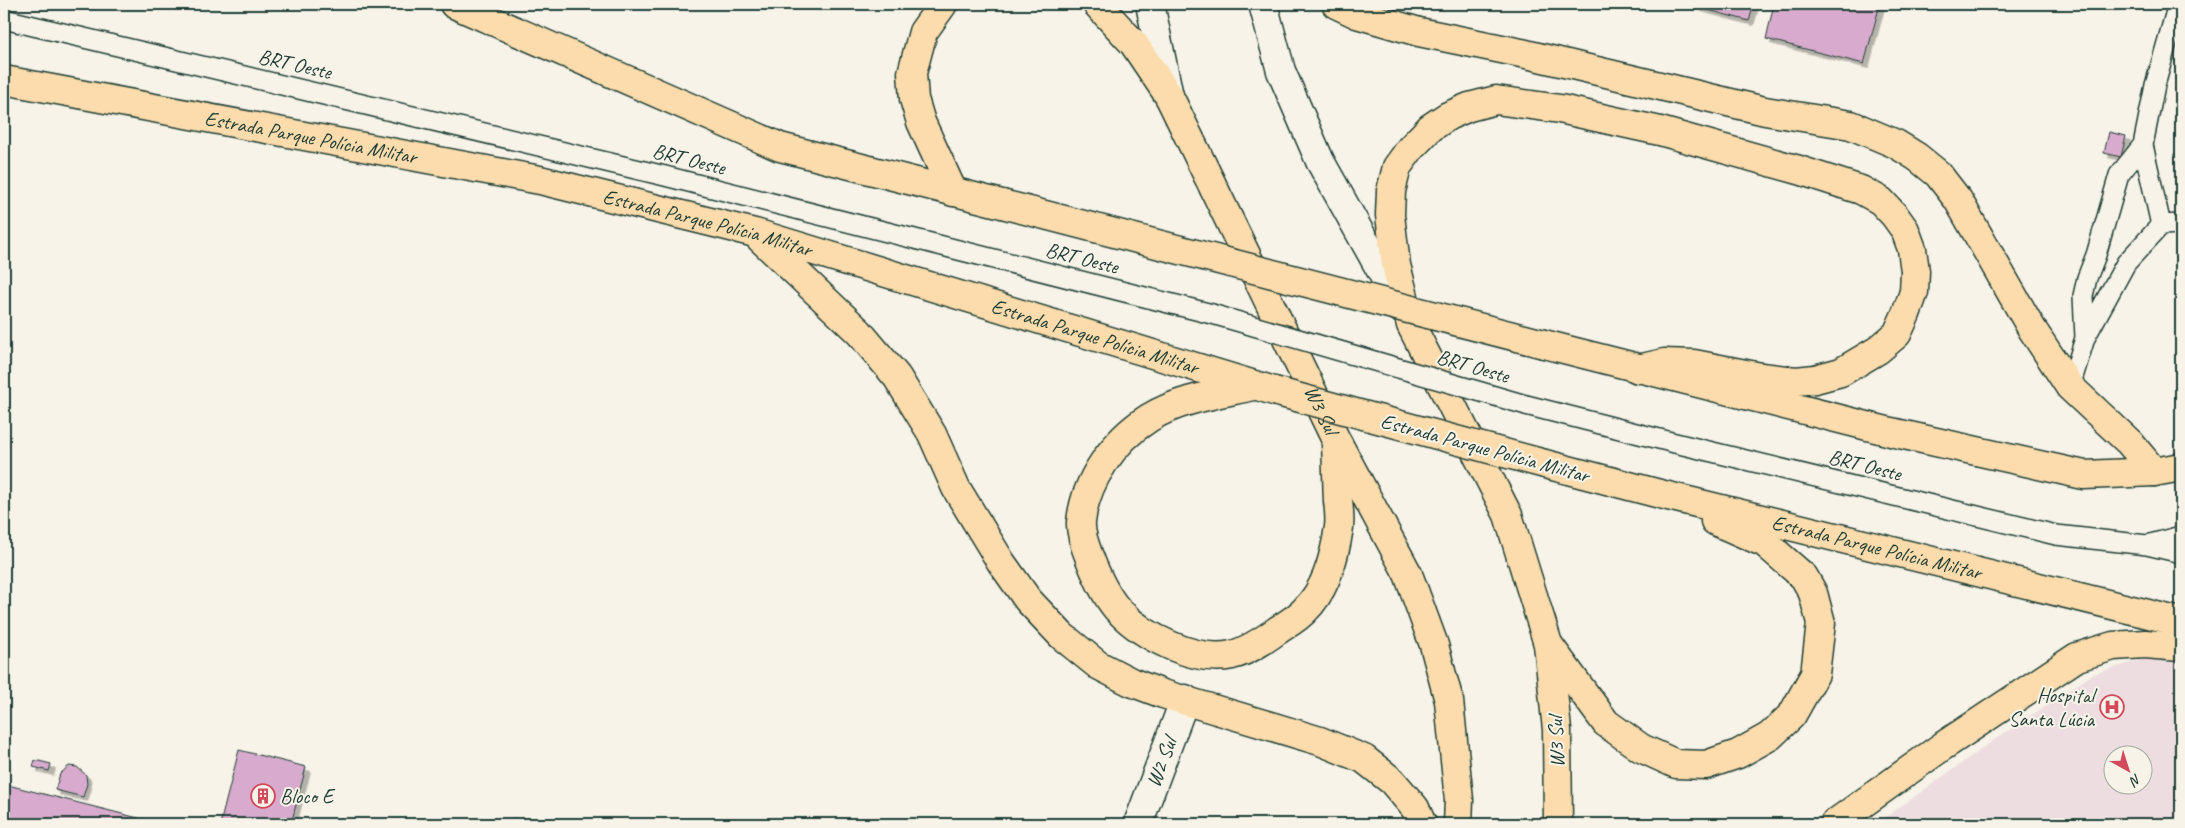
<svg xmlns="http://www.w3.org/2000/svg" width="2185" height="828" viewBox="0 0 2185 828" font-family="Caveat,sans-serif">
<defs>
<filter id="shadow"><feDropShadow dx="4.5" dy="4.5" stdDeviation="0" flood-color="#0004"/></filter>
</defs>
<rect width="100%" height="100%" fill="#f7f3e8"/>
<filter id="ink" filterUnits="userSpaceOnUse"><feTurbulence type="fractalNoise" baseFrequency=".02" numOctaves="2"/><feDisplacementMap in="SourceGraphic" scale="10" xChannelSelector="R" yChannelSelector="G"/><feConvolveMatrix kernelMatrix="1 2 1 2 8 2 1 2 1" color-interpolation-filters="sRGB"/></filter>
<g filter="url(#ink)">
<path fill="#eedde0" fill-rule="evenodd" d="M2164,653L2181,655V824H1876L1994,740L2093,674ZM2112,756H2142V786H2112Z"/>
<path fill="#d8abce" stroke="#1f3d34" filter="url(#shadow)" d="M1698,4H1754L1749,21L1697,7Z
M1774,4H1880L1864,64L1766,39Z
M2109,132L2126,136L2121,157L2104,153Z
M239,750L306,767L291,824H220Z
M35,760L51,764L49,771L33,767Z
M69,766L77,767L86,775L87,784L83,797L55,790L60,774Z
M4,784L154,822V824H4Z
M513,818L536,824H511Z"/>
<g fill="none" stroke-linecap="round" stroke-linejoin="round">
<g stroke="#1f3d34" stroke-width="22">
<path id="lane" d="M4,19L665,176L1212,314
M2161,225L2143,145L2155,85L2178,4
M2085,338L2083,296L2087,278L2096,255L2119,175L2143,145
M2070,387L2085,338L2126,263L2161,225L2181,224
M1526,405L1675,443L2056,535L2147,545L2181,553
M2151,544L2181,536"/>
</g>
<g stroke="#1f3d34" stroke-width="31">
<g id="secondary">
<path d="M1150,4L1169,96"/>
<path d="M1263,4L1281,71L1320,161L1403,310"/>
<path id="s1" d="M1138,824L1185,699"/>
</g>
</g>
<g stroke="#1f3d34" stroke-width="31">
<g id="primary">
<path d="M454,4L780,147L1002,204"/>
<path d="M943,4L923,32L912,73L914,99L921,122L953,192"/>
<path id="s2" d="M1097,4L1134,44L1169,96L1335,438L1408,574L1434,645L1449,701L1459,800L1458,824"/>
<path d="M1336,4L1357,14L1419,32L1526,54L1765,111L1851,125L1896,144L1917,157L1938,174L1958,200L2032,329L2070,387L2130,443L2154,472"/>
<path id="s3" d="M4,80L540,180L755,233L1274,391"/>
<path d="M760,238L859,332L897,377L932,434L956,488L1001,562L1028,600L1062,636L1098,665L1131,682L1163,694L1320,741L1364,759L1392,781L1415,808L1422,824"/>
<path d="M1544,344L1891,432L2084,475L2154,472L2181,467"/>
<path d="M1253,386C1218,394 1180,399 1149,418C1114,440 1085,481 1081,522C1080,533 1086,549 1090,559C1097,577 1106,597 1119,611C1144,637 1195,663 1232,655C1248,651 1264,640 1278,630C1287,624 1298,618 1305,610C1326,590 1335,555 1339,527C1340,519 1339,509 1338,501C1337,482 1337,463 1336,444"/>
<path id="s4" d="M1545,464L1660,494L2181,622"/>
<path d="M1548,644L1606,723L1641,748L1676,764L1706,765L1738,754L1770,736L1792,715L1815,674L1821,623L1813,593L1804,577L1765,543L1715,521"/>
<path d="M1558,824L1557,730L1548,644L1508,515L1411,325L1396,265L1390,215L1391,191L1397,167L1410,149L1430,128L1448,116L1469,107L1496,100L1560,109L1660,131L1799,170L1861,190L1881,201L1895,216L1905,230L1912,249L1915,271L1914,292L1906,314L1897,334L1878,350L1841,372L1815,379L1796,381L1761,377L1694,364L1664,363L1638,369"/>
<path d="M1834,824L1943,746L2077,657L2113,646L2145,644L2181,647"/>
</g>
</g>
<use href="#lane" stroke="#f7f3e8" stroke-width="19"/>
<use href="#secondary" stroke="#f7f3e8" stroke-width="28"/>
<use href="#primary" stroke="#fcdcac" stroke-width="28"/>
<g stroke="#1f3d34" stroke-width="22" stroke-linecap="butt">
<path id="lane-bridge" d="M1212,314L1526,405"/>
</g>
<g stroke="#1f3d34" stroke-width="31" stroke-linecap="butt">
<path id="primary-bridge" d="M1002,204L1544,344
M1274,391L1545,464"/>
</g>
<use href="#lane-bridge" stroke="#f7f3e8" stroke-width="19"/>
<use href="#primary-bridge" stroke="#fcdcac" stroke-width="28"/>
</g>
</g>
<defs>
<g id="hospital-ring" transform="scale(1.25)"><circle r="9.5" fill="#f7f3e8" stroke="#d1495b" stroke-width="1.5"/><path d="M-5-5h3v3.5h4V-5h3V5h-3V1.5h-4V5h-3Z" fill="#d1495b"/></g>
<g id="building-ring" transform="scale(1.25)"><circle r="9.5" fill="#f7f3e8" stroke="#d1495b" stroke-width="1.5"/><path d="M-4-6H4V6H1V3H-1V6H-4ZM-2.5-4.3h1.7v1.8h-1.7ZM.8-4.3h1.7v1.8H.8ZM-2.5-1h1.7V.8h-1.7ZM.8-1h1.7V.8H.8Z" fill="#d1495b"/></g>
</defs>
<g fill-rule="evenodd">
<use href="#hospital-ring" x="2112" y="707"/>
<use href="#building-ring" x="263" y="796"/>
</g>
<g text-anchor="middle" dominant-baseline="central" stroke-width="4" stroke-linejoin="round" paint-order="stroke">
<g font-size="21" fill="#1f3d34" stroke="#f7f3e8">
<text transform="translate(295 64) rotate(13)">BRT Oeste</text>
<text stroke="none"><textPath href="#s3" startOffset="312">Estrada Parque Polícia Militar</textPath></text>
<text transform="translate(689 159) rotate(14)">BRT Oeste</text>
<text stroke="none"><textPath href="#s3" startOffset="718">Estrada Parque Polícia Militar</textPath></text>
<text transform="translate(1082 258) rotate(14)">BRT Oeste</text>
<text stroke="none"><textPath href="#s3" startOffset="1122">Estrada Parque Polícia Militar</textPath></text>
<text transform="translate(1473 366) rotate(16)">BRT Oeste</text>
<text stroke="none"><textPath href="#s2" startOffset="466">W3 Sul</textPath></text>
<text transform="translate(1485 448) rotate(15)">Estrada Parque Polícia Militar</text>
<text transform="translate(1865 465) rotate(14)">BRT Oeste</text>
<text stroke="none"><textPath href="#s4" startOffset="342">Estrada Parque Polícia Militar</textPath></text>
<text transform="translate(1556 742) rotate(-92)">W3 Sul</text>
<text stroke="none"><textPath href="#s1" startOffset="66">W2 Sul</textPath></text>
</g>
<g font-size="21" fill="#1f3d34" stroke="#f7f3e8" text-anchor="end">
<text x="2094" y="695">Hospital<tspan x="2094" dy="24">Santa Lúcia</tspan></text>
<text x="280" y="796" text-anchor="start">Bloco E</text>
</g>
</g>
<rect width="2185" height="828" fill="none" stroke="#f7f3e8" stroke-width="20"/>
<rect x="10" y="10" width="2165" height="808" fill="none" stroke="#1f3d34" stroke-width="2" filter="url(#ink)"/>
<g transform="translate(2128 770) rotate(141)"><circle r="24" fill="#f7f3e8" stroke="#a1aaa0"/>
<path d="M0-4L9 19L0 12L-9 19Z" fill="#d1495b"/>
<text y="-8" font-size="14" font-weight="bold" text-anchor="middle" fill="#1f3d34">N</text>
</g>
</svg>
